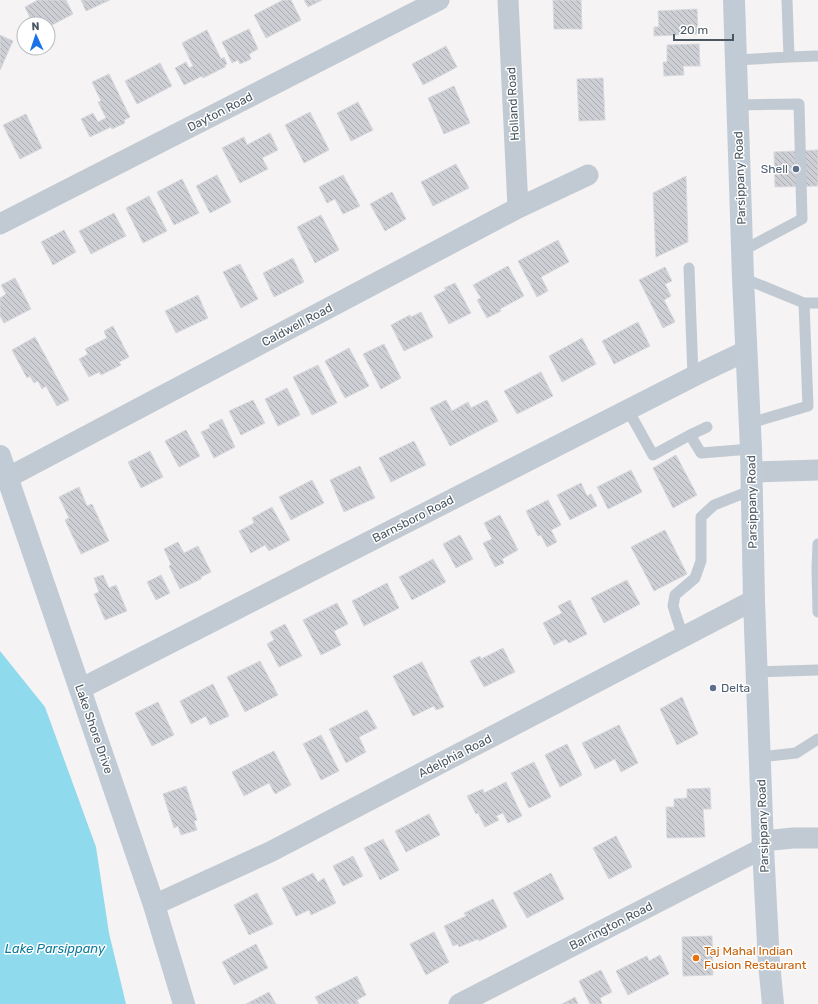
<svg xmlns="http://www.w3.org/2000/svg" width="818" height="1004" viewBox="0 0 818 1004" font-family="Rubik,sans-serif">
<defs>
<pattern id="building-back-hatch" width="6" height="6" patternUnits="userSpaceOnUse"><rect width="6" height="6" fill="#cdcfd5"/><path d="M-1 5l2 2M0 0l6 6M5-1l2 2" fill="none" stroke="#a8abb0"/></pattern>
</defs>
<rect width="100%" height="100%" fill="#f5f3f3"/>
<path fill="#90daee" d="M0,651L45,707L96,847L109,933L126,1004H0Z"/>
<path fill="url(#building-back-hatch)" stroke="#d7d9de" d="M38,0H66L73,14L48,27V24H33L25,7Z
M81,0H110L86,11Z
M283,0H291L301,20L266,38L254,15Z
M304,0H322L308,7Z
M553,0H581L582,29H554Z
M697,9L698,34L654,36V27H659L658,11Z
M249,29L258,49L249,54L251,59L240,64L238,60L232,63L222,42Z
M207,30L221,59L224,57L227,64L225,65V67L203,78L202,76L184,85L175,68L186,62L189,68L193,66L182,43Z
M0,35L13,41L0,70Z
M699,44L700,66H683L684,75L664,76L663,62H667V45Z
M446,46L457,67L423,85L412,64Z
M160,63L172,86L137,104L125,81Z
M109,74L130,117L124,120L125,123L112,129L111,127L90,137L81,119L93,113L98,122L106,118L98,102L101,101L92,82Z
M603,78L605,120L579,121L577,79Z
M454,86L470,123L444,134L428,98Z
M358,102L373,130L351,141L337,113Z
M310,112L329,150L304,163L285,125Z
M26,114L42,148L20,159L3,125Z
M270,133L278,150L262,158L268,169L240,183L222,148L244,137L247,145Z
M818,150V186L775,187L774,152Z
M456,164L469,188L433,206L421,182Z
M217,175L231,202L210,213L196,186Z
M343,175L360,206L343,214L335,199L327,203L319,187Z
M686,176L688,242L656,257L653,193Z
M182,179L199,213L174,225L157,192Z
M392,192L406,219L385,231L370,204Z
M149,196L167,231L143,243L126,208Z
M114,213L126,236L91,254L79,231Z
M321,215L339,250L315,263L297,227Z
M64,230L76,252L53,265L41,242Z
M558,240L569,262L541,277L548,291L537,297L518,261Z
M293,258L304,282L274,297L263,273Z
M240,264L258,299L241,308L223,272Z
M508,266L524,296L500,309L501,311L487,318L477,300L481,298L473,285Z
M665,267L672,281L665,284L671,296L664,300L675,322L663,328L639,280Z
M15,278L31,309L4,323L0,316V298L6,294L1,285Z
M455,283L471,313L449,324L434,296L446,290L444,288Z
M198,295L208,318L176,333L165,311Z
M421,312L433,337L404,351L391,325L410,315L411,317Z
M638,322L650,346L614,364L602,341Z
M113,326L129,357L119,362L121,365L101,375L99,372L89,377L79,359L88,354L85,349L107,338L104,331Z
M35,337L69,400L57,406L46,386L42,389L38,381L34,383L30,376L27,378L12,350Z
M582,338L596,364L562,382L549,356Z
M384,344L401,378L381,389L363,354Z
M349,348L369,386L345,398L325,361Z
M318,365L337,403L312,415L293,377Z
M541,372L553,396L517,414L504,391Z
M287,388L300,415L278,426L265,399Z
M253,400L265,423L241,435L229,411Z
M446,400L452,411L468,402L471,408L487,400L498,421L450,446L430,408Z
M222,419L235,447L214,458L201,432L210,428L209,425Z
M186,430L200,456L179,467L165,441Z
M414,441L426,465L391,482L379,458Z
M150,451L163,477L141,488L128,462Z
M676,455L697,495L673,508L653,468Z
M360,466L375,498L344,512L330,480Z
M631,470L642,492L608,509L597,487Z
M312,480L324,503L291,520L279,497Z
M581,483L587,496L591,494L597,506L570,520L557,495Z
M79,487L87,506L92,504L109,541L81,554L65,520L69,518L59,497Z
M548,500L561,525L551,530L557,542L547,547L541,535L538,536L526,511Z
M272,507L290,540L269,551L265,545L251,553L239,531L254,523L252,518Z
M500,515L518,550L502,559L504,563L495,567L483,543L492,539L484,523Z
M665,530L687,574L654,591L631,547Z
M460,535L473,559L456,568L443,544Z
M178,542L184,553L198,546L211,572L201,577V579L180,589L169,566L171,564L164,549Z
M433,559L446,582L412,600L399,577Z
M103,575L109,588L116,585L127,611L105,620L94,594L99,592L94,578Z
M161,575L170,593L156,600L147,582Z
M627,580L640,604L604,623L591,598Z
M387,583L399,608L364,626L352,601Z
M570,600L587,634L569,643L566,639L554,645L543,623L562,613L558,606Z
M337,603L348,624L334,631L341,645L321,655L303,620Z
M285,624L302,656L279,667L267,644L274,640L270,632Z
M503,648L515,672L484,687L470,661L480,656L481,659Z
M260,661L278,695L245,712L227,677Z
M422,662L444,707L436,710L434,706L413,716L393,676Z
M213,684L229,716L210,725L206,716L191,724L180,701Z
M682,697L698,734L677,745L660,709Z
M158,702L174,735L152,746L135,713Z
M367,710L377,728L359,737L366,752L346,763L329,729Z
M619,725L638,763L621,772L615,759L595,769L582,743Z
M321,735L339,771L321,780L303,744Z
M567,744L582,775L560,787L545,755Z
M274,751L291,785L275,794L269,783L244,796L232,772Z
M534,762L551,797L529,808L511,773Z
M506,782L522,816L508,823L503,813L496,816L499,820L485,827L478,813L476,814L467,796L483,789L484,793Z
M186,786L197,820L194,821L197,830L181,835L178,826L174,828L163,794Z
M710,788L711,809H703L705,837L667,838L666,807H674V799L687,798V789Z
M429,814L440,835L406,852L395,831Z
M616,836L632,867L609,879L593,848Z
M383,839L399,870L380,880L364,848Z
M353,856L363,876L343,886L333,866Z
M313,873L318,882L324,878L336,903L311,915L309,910L296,916L282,888Z
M551,873L564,899L527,918L513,893Z
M257,893L273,924L249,935L234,905Z
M493,899L507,927L479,941L478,939L459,947L458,944L453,946L444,926L466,916L464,913Z
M434,932L449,962L426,975L410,944Z
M712,936L713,975L683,976L682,937Z
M256,944L268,968L234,985L222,962Z
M660,955L669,974L628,995L616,971L647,956L649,961Z
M601,970L612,992L600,998L602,1004H590L579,981Z
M357,976L366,995L357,1000L359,1004H319L315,997Z
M269,992L276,1004H246Z
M575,997L578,1004H562Z"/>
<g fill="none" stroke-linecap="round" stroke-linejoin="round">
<path stroke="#c1cad2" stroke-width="11" d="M789,57L818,56
M736,60L789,57L787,0
M737,105L799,104L802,219L742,251
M689,268L693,376
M743,278L804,303H818
M628,410L653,455L690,435L701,453L751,449
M750,423L808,406L804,303
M690,435L707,427
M818,544L817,569L818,612
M683,637L673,606L675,595L695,578L701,561V517L714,505L752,490
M757,672L818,670
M760,757L796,753L818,739"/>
<path stroke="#c1cad2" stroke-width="21" d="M508,0L518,208
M0,224L439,0
M752,472L818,470
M7,478L518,208L588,175
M80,689L706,370L746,351
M763,841L793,838H818
M154,905L270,852L754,600
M459,1004L763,848"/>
<path stroke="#c1cbd6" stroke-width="22" d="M734,0L743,278L751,449L754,600L763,848L769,963L773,1004
M0,456L154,905L184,1004"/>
</g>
<g fill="#5c6f8a" stroke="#fff" stroke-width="1.5">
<circle cx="796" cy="169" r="4"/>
<circle cx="713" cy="688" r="4"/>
</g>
<circle fill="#e8710a" stroke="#fff" stroke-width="1.5" cx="696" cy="958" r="4"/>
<g text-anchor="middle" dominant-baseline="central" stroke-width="3" stroke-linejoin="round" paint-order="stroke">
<g font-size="12" fill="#4a5661" stroke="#fff">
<text transform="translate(513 104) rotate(-93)">Holland Road</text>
<text transform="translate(220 112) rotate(-27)">Dayton Road</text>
<text transform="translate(740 178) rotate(-92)">Parsippany Road</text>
<text transform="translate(297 325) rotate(-28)">Caldwell Road</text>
<text transform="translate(752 502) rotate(-91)">Parsippany Road</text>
<text transform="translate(413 519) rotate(-27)">Barnsboro Road</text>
<text transform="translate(94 729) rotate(71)">Lake Shore Drive</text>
<text transform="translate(455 756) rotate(-27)">Adelphia Road</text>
<text transform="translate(763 826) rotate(-92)">Parsippany Road</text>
<text transform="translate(611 926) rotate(-27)">Barrington Road</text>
</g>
<g font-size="12" fill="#4e5e75" stroke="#fff" text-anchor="end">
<text x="788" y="169">Shell</text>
<text x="721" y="688" text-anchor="start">Delta</text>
</g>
<g font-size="12" fill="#c56008" stroke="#fff" text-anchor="start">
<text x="704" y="951">Taj Mahal Indian<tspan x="704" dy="14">Fusion Restaurant</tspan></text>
</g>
<g font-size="13" font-style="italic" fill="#0c7c9b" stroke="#fff">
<text x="55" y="948">Lake Parsippany</text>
</g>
</g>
<g transform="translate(36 36) rotate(357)"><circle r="19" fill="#ffffff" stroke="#b7bbc0"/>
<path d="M0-3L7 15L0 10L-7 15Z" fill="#1a73e8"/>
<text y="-6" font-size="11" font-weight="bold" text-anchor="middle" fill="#4a5661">N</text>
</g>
<path d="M674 34v6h59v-6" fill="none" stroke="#4a5661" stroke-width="2"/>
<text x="680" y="34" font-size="12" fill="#4a5661" stroke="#ffffff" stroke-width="3" paint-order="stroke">20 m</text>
</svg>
